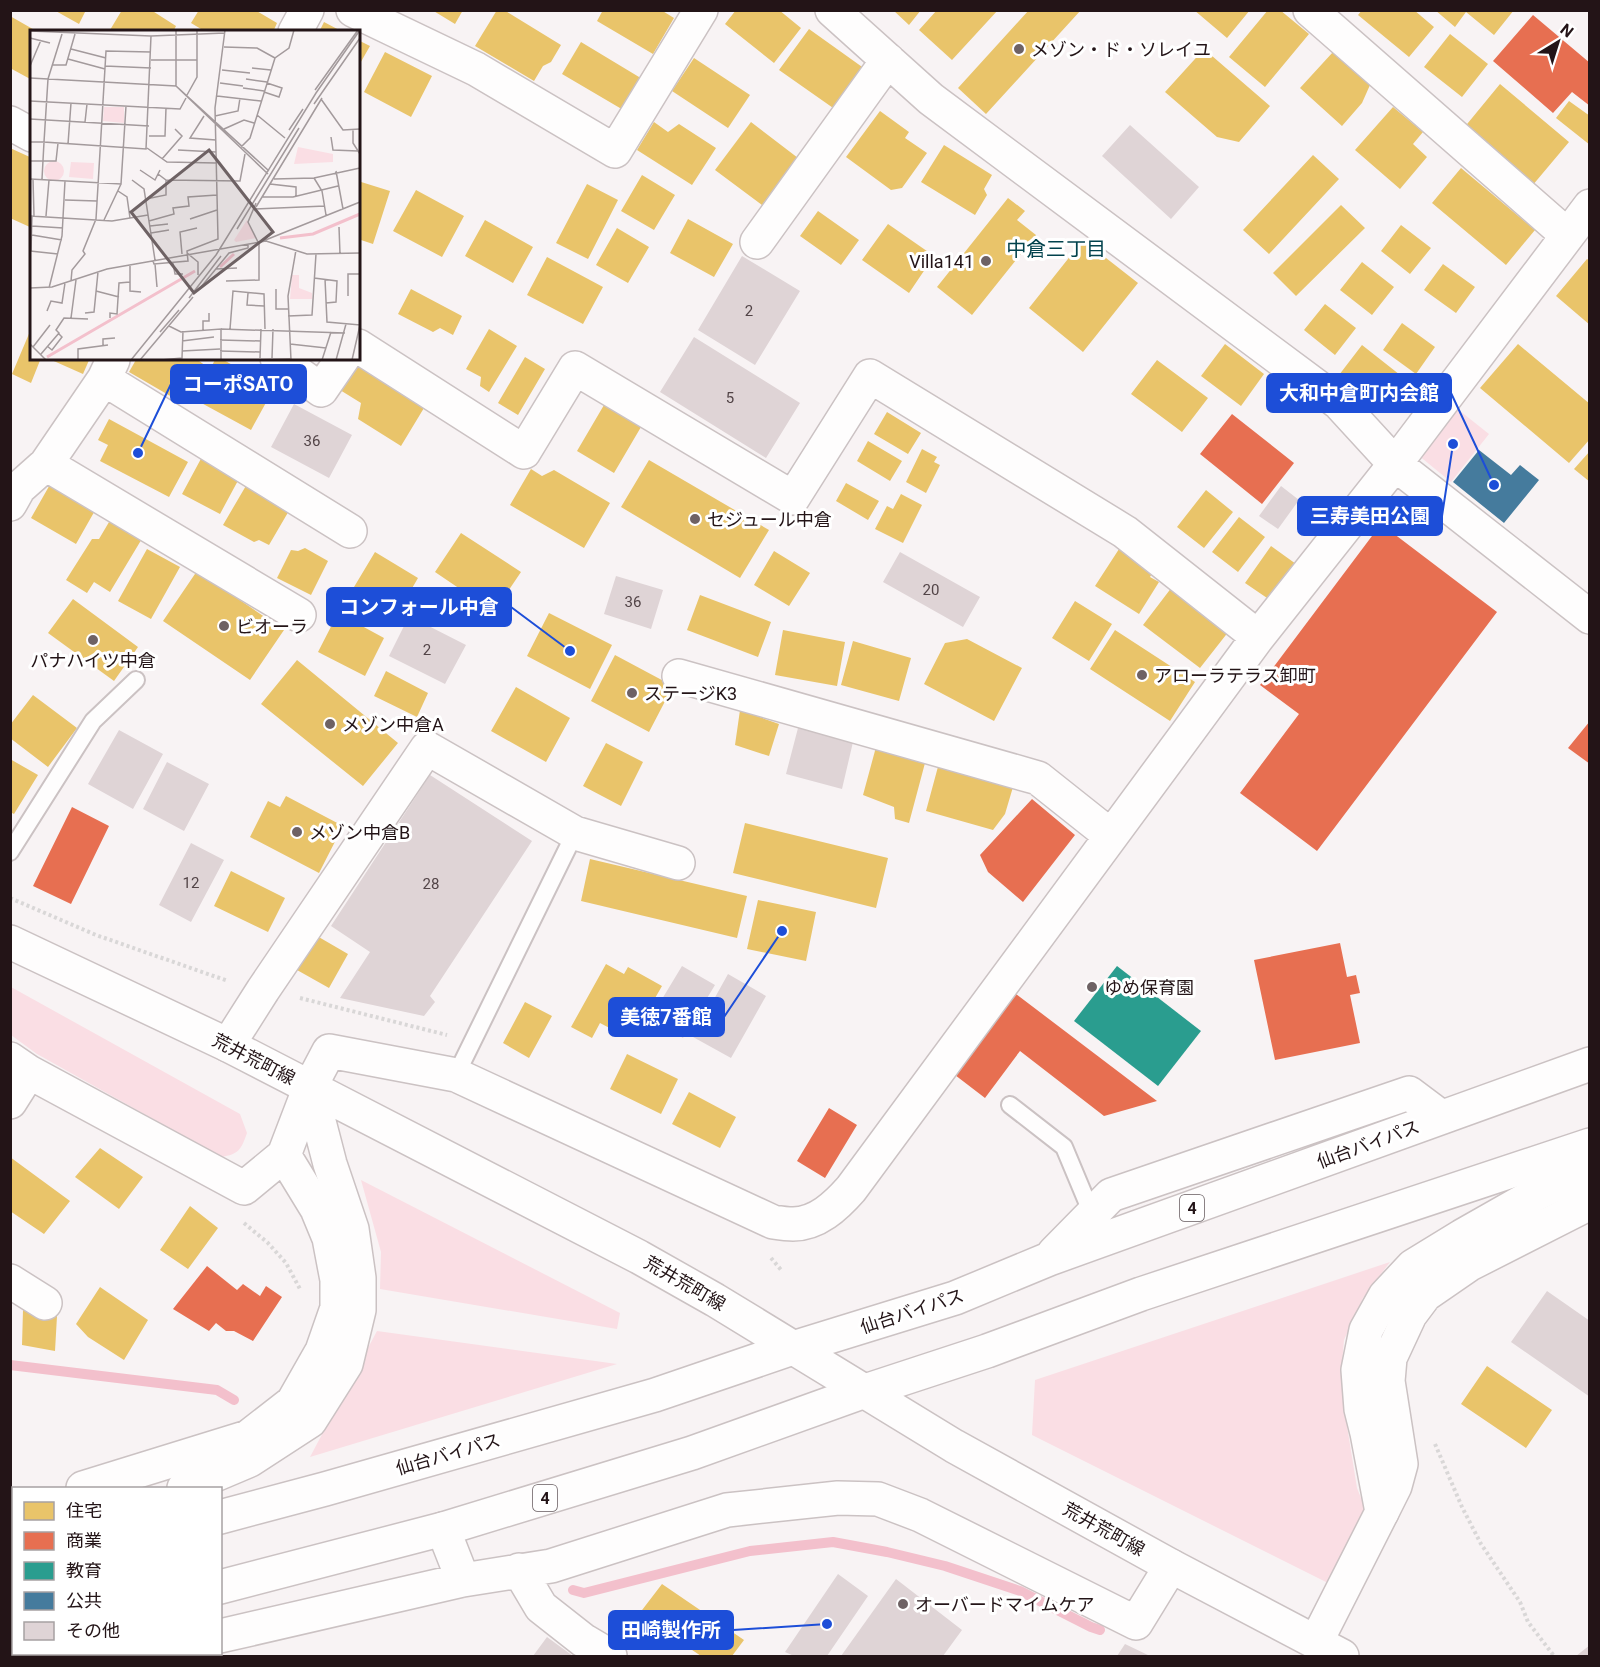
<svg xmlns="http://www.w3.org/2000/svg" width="1600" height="1667" viewBox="0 0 1600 1667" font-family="Roboto,'Noto Sans JP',sans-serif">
<rect width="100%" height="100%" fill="#f8f3f4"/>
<path fill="#fadee4" d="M1455,407L1489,434L1451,482L1418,455Z
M11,987L240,1114L247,1133C241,1150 239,1154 221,1157L37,1054L11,1035Z
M361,1180L620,1313L617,1329L380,1289L381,1252Z
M1390,1262L1363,1298L1344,1340L1341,1376L1346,1420L1357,1488L1367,1513L1330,1584L1032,1435L1035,1380Z
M377,1331L617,1364L310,1457Z"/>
<path fill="#e9c46a" d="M54,10H86L79,24Z
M122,10H151L176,26L173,32H112L110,30Z
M199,10H255L277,23L273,32H206L191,23Z
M432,10H463L455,24Z
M497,10H504L561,45L551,62L543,66L534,81L475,46Z
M603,10H661L674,18L653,54L597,21Z
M736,10H779L801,28L774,63L725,24Z
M893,10H921L909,25Z
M937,10H998L952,60L919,30Z
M1029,10H1081L986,114L958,88Z
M1194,10H1250L1227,38Z
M1268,10H1280L1309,34L1265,87L1229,57Z
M1362,10H1414L1434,27L1409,57L1358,15Z
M1435,10H1514L1494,35L1466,12L1455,27Z
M10,16L38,32H32V80L10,68Z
M324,22L343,32H319Z
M809,29L865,69L836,110L779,70Z
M1450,34L1488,64L1462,97L1424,67Z
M358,40L370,46L358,67Z
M581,42L644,80L625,111L562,74Z
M1204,49L1270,106L1239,142L1217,137L1165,92Z
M385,52L432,76L411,117L364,92Z
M1333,52L1370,85L1362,103L1342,126L1300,88Z
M694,58L750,95L728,128L672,91Z
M1500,84L1569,142L1532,186L1463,129Z
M1569,101L1590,116V145L1556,118Z
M1393,107L1423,132L1413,144L1427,157L1400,189L1355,150Z
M880,111L909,132L905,138L927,153L902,188L891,190L846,157Z
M654,122L668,132L679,124L716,148L692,185L637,150Z
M751,122L798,158L762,205L715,170Z
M944,145L992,175L984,189L987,195L975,215L921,182Z
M10,148L32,158V228L10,218Z
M1313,155L1339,179L1269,254L1243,230Z
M1461,168L1535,230L1506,265L1432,203Z
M642,175L675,195L654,230L621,211Z
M358,181L390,191L373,244L358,239Z
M587,184L618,200L588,259L556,243Z
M416,190L464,216L442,257L393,231Z
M1008,198L1025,211L1017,220L1036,235L972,315L937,287Z
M1341,205L1365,228L1296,296L1273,273Z
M818,211L859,240L841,265L800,236Z
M688,219L733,244L714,277L670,253Z
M485,220L533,247L513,283L465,256Z
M888,224L934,256L909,293L862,260Z
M1401,225L1431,248L1410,274L1381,251Z
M617,228L649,247L628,283L596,265Z
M1083,240L1138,283L1083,352L1029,308Z
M547,257L603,287L583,324L527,295Z
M1587,259L1590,261V325L1556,296Z
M1362,262L1394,287L1372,315L1340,290Z
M1443,264L1475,287L1456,313L1424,290Z
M411,289L462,316L453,335L440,328L433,332L398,314Z
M1325,304L1356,328L1335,355L1304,330Z
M1402,323L1435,347L1416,374L1383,350Z
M31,329L32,358H41L31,383L12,374Z
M489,329L517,346L489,392L480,386L481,377L466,369Z
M1225,344L1264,374L1241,406L1201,376Z
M1518,344L1590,404V439L1569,463L1480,388Z
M1362,345L1409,382L1386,411L1339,375Z
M525,357L545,369L518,415L498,403Z
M47,358H90L83,374Z
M137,358H195L206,366L184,404L129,372Z
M216,358H220L274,388L251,430L194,399Z
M359,360L427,403L401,446L358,419L361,403L340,390Z
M1157,360L1208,398L1182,432L1131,394Z
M604,405L641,427L614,473L577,451Z
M887,412L921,433L908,454L874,434Z
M109,419L188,462L169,497L100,461L108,445L98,440Z
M868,441L902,461L890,481L857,461Z
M922,449L937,457L934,462L940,465L926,493L906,482Z
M1590,451V482L1574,469Z
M203,455L241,475L220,514L182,494Z
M649,460L769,530L740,578L621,507Z
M531,469L542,476L554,470L610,503L584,548L510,505Z
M52,481L97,507L76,544L31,518Z
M846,483L879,501L868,520L836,501Z
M247,484L290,509L269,545L259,540L254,542L223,525Z
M1206,490L1233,512L1204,548L1177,527Z
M901,494L922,505L903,543L875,529L887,506L893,509Z
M112,517L143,537L110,592L94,582L87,593L66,580L92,539H99Z
M1239,517L1265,537L1238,572L1212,552Z
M461,533L521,572L494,612L435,572Z
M1121,546L1155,568L1150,577L1159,582L1139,614L1095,586Z
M1271,546L1296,564L1270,600L1245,583Z
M305,548L328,561L311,595L277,578L291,550L298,551Z
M147,549L180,567L151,619L118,601Z
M774,551L810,573L789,606L754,585Z
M375,552L418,578L397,614L354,587Z
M197,571L284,630L250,680L163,621Z
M1172,587L1229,631L1200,668L1143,625Z
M700,595L771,622L758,657L687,630Z
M73,599L138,647L114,681L48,633Z
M1075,601L1112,624L1089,661L1052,638Z
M338,613L384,638L365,676L318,652Z
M549,613L612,645L590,689L527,656Z
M783,630L845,642L837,686L775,675Z
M1115,630L1195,682L1170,721L1090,669Z
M967,639L1022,668L994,721L924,684L945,643Z
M853,641L911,658L899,701L841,685Z
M615,655L673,686L649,732L591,701Z
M297,660L398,743L363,786L261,704Z
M386,671L428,693L417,717L374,696Z
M516,687L570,718L546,762L491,731Z
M33,695L77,728L48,767L10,738V725Z
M740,710L779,724L769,756L735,745Z
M606,743L643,762L621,806L583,786Z
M876,747L925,763L909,823L895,819L894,807L863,795Z
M10,759L38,775L14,814L10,812Z
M939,763L1013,787L1005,814L993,830L926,811Z
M286,796L343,826L319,873L250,837L268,801L280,807Z
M745,823L888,858L876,908L733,873Z
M590,859L747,896L737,938L581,901Z
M231,871L285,898L268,932L214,906Z
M758,900L816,912L806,961L747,949Z
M317,936L348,954L329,988L297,970Z
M606,964L624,974L628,967L662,986L647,1012L635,1005L619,1033L600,1023L592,1038L571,1027Z
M525,1002L552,1016L529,1058L503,1043Z
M627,1054L678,1079L661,1114L610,1089Z
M689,1092L736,1117L720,1148L672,1124Z
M100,1148L143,1177L119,1209L75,1177Z
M10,1157L70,1201L44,1234L10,1211Z
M190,1206L218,1228L188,1269L160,1250Z
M100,1287L148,1320L124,1360L88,1337L76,1324Z
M23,1310L57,1316L55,1351L22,1345Z
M1487,1366L1552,1410L1526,1448L1461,1404Z
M662,1584L744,1640L732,1656H701L639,1614Z"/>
<path fill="#e76f51" d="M1533,15L1590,63V106L1572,92L1553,113L1493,61Z
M1232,414L1294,463L1262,504L1200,454Z
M1381,524L1497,612L1317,851L1240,793L1299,714L1260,685Z
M1590,721V764L1568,748Z
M1032,799L1075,835L1023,902L988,872L980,855Z
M72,807L109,826L71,904L33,886Z
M1340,943L1347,977L1356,975L1360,993L1350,995L1360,1043L1275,1060L1254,960Z
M1016,994L1157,1101L1104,1116L1020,1051L985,1098L955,1075Z
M829,1108L857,1125L825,1178L797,1161Z
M207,1266L237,1290L243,1284L260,1296L266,1286L282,1297L253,1341L234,1331H226L216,1323L209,1331L173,1309Z"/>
<path fill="#2a9d8f" d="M1117,966L1201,1031L1158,1086L1074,1021Z"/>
<path fill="#457b9d" d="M1479,450L1511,475L1520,465L1539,480L1504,523L1453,482Z"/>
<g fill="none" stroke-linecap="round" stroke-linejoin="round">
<path stroke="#f3c0cc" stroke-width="10" d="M10,1365L217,1390L234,1400
M573,1590L584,1593L750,1551L833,1542L887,1552L945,1566L1020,1591L1091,1627L1100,1630"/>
</g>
<path fill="#dfd4d6" d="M1130,125L1199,187L1171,219L1102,156Z
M742,256L800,291L755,365L698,330Z
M694,337L800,403L766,458L660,392Z
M294,404L352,435L329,478L271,447Z
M1281,486L1299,500L1278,529L1259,516Z
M900,552L980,597L963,627L883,582Z
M616,576L663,590L651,629L604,614Z
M409,616L466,645L445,684L389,656Z
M798,728L853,742L842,789L786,774Z
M119,730L163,754L133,809L88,784Z
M167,762L209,784L184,831L143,809Z
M430,775L532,841L430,996L435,1002L424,1016L340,998L370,952L331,926Z
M191,843L224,860L191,922L159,905Z
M682,966L715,985L683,1038L650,1019Z
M728,974L766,996L731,1058L693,1037Z
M1547,1291L1590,1321V1397L1511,1342Z
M838,1574L868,1596L827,1656H794L785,1652Z
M896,1579L962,1630L943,1656H841Z
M547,1637L573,1656H533Z
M1125,1644L1150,1656H1117Z
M1590,1645V1656H1576Z"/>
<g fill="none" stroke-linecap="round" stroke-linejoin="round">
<g stroke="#cbc2c3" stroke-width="20">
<path id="service" d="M10,852L93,721L136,680
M456,1075L575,833
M1010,1105L1064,1147L1092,1214"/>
</g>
<g stroke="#cbc2c3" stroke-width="36">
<path id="minor" d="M353,10L476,69L615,151L701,10
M832,10L931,99L1339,403L1395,464L1590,617
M1310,10L1567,235
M295,32L307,10
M10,123L32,135
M757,242L888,60
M358,346L524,452L575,368L793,498L870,376L1125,532L1258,637
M277,358L321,390L343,358
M104,379L350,531
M46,464L299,615
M10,504L19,488L46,464L104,379L113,360
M679,676L1038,778L1111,836
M228,1045L263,990L427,748L575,833L678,863
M10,1059L29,1072L244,1188L284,1155L310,1087L329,1051L456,1075L773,1222C780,1223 787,1224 793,1224C817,1224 836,1206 851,1189L1258,637L1395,464L1590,206
M10,1102L29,1072
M10,1281L45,1303
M83,1488L248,1437L293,1402L322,1351L337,1308V1280L329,1238L317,1209L284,1155
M10,1511L14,1510
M1382,1512L1395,1486L1401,1464L1388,1381L1390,1358L1410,1315L1425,1295L1470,1264L1590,1203
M443,1529L463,1580
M519,1570L541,1607L583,1640L610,1656
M220,1636L463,1580L551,1566L727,1510L838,1498L878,1499L920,1515L1136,1623L1171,1566
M131,1656L143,1654"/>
</g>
<g stroke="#cbc2c3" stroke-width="36">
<path id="secondary" d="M10,942L228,1045L639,1257L715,1300L954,1446L1171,1566L1342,1656
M184,1488L250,1460L310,1421L346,1364L359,1310V1278L352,1229L330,1164L310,1087
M1316,1642L1382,1512L1367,1433L1361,1409L1358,1370L1366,1330L1385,1296L1413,1266L1462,1236L1538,1193L1590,1168"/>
</g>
<g stroke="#cbc2c3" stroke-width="36">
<path id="trunk" d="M1054,1253L1111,1195L1409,1093L1441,1117
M220,1517L325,1489L655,1395L793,1348L955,1298L1049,1259L1590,1064
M10,1572L14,1571
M220,1587L443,1529L692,1453L865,1391L987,1351L1141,1294L1590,1145
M10,1641H14"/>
</g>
<path stroke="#d9d7d7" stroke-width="4" stroke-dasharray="3 3" stroke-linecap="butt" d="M10,898L96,935L228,981
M300,998L447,1035
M244,1223L268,1243L286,1263L300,1289
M771,1258L782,1271
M1435,1444L1462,1507L1481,1544L1520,1602L1528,1622L1554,1656"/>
<use href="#service" stroke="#fefdfd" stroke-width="16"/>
<use href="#minor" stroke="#fefdfd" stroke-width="33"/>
<use href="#secondary" stroke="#fefdfd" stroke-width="33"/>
<use href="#trunk" stroke="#fefdfd" stroke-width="33"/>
</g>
<g fill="#6e6264" stroke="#fff" stroke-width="2">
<circle cx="1019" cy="49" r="6"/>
<circle cx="986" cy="261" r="6"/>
<circle cx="695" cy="519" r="6"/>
<circle cx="224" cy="626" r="6"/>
<circle cx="93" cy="640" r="6"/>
<circle cx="1142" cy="675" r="6"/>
<circle cx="632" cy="693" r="6"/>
<circle cx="330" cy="724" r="6"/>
<circle cx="297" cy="832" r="6"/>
<circle cx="1092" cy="987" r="6"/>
<circle cx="903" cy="1604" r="6"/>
</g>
<g text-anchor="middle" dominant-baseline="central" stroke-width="6" stroke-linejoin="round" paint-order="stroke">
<g font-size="15" fill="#524447">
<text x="749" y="311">2</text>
<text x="730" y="398">5</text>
<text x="312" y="441">36</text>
<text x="931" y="590">20</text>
<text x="633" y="602">36</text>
<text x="427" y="650">2</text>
<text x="191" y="883">12</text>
<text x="431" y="884">28</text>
</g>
<g fill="#fff" stroke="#655a5d" stroke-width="1.5">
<rect x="1180" y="1195" width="24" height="26" rx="4.5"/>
<rect x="533" y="1485" width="24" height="26" rx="4.5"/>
</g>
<g font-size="16" font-weight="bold" fill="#231417">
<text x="1192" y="1208">4</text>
<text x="545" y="1498">4</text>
</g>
<g font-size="18" fill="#231417" stroke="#fff" text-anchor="start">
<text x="1031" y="49">メゾン・ド・ソレイユ</text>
<text x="974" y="261" text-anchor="end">Villa141</text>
<text x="707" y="519">セジュール中倉</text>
<text x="236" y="626">ビオーラ</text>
<text x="93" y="660" text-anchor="middle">パナハイツ中倉</text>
<text x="1154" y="675">アローラテラス卸町</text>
<text x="644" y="693">ステージK3</text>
<text x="342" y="724">メゾン中倉A</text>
<text x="309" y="832">メゾン中倉B</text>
<text x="1104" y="987">ゆめ保育園</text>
<text x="915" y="1604">オーバードマイムケア</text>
</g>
<g font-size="18" fill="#231417" stroke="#fff">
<text transform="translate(254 1059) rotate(27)">荒井荒町線</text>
<text transform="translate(1368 1144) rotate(-20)">仙台バイパス</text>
<text transform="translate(685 1283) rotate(30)">荒井荒町線</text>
<text transform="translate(912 1311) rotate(-18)">仙台バイパス</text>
<text transform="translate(448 1454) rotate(-16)">仙台バイパス</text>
<text transform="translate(1104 1529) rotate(29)">荒井荒町線</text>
</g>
<g font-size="20" fill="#02424d" stroke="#fff">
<text x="1056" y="249">中倉三丁目</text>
</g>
</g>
<g transform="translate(30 30)">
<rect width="330" height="330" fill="#f8f3f4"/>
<path d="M74,77H94V93L73,91ZM268,117L303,124V132L264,134ZM14 141a10 10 0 1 1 20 0a10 10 0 1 1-20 0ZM41,132L64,133L63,149L39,147ZM217,190L226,208L206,212L204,210ZM262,245H269V258L282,263V269H260Z" fill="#fadee4"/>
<path fill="none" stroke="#f3c0cc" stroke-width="3" d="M250,208L283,204L330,184M190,237L204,224M17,327L165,241"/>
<path fill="none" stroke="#a39a9c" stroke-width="1.5" d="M146,0V56M0,1L121,6L195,3M32,4L18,49L14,112L116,119L121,6M0,8L20,13M194,17L227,18L245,28M41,19L76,28M38,29L75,39M121,30H167M23,35H36L45,4M0,36L11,10M75,36L121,38M222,38L241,40M192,40L220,43M0,48L146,56L239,141M216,49L237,52M190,53L213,56M146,56L238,144M213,58L234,61M285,60L328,0M234,62L249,67L252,58L237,53M157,65L167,47V0M187,66L231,71M291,69L313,100L330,99M0,71L150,79L156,68M284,74L330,8M227,85L255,108M174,86L160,108L186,110M185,86L208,81L210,68M0,89L119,96M55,92L57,74M194,99L214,90L224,93M323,99V113L330,124M259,100L273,79M119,106H135L136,78M301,107L303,120L328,121M0,112H14L12,149M38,114L41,73M117,118L137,132L186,133M210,118L220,108L245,28L259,18L264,0M148,120L186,122M132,129L152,106L145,99M0,131H26L28,113M110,140L125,150L130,140M306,141L313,179M128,144L136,150L210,151L215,124M284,148L292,161L296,185M0,149L91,154L96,76M3,149L4,186M244,149L284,148L330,138M102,150L114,159L125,230M240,154L266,157V166M88,161L97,167L100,188M232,167H263L308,156M116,169L136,165V150M35,170L67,171M226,173L218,192L228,212M226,177L292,68M225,179L295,176M0,186L82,191L118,185M16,186L19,150M160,189L187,180M74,190L91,154M119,191L144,184L143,178L159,176L158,167L187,165M2,196L33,198M120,196L138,194M309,197L310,224M207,199L269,98M121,203L139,200M2,205L32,210M233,211L330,172M0,221L28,224M1,221L2,186M157,223L168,232V245M152,224L150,202L167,198M123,231L124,234L158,231L157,221L188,209L185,78L195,0M143,233L145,244H153M125,234L127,257M100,235V261L111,262M186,239L207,238M284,248L307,251L306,272L296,273M295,249L297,292L330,295V269M41,251L42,240L55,224L53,221L66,189L76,21L121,22M196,251L229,250V212M171,257L199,223L218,218V214M0,258L22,257L77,239L236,211L277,224L330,223M19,258L32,206L35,151M246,259V279H258M66,261L89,267M218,263L217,275L234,276M318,266V244H330M159,268L191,226M17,281L21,271L32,273L35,253M55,283L64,282L68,242M258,286L282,285L286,224M41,288L46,250M80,288V283L87,284L89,253L100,252M139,296L151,302L191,299V330M191,299L315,303M200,299L203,261L234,264L235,299M173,300V291H179V283M130,302L149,280M190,310L231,311M152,311L184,307M0,314L16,330M260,314L296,318M73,315V309L85,308M17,316L22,320L32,307L28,303M3,317L20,295M152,321L190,319M190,321L230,322M11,324L29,303L26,300L34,288L58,289M230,328L231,299M242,328L243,299M48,330V319L78,315M101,330L186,225L286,63L330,0M110,330L163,267M131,330L152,328L153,301M222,330L260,329M261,330L258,266L266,220M292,330L301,302M306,330L316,294M322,330L330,295"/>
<path fill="#6e6264" fill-opacity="0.15" stroke="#6e6264" stroke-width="3" d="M179,120L243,202L164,263L101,182Z"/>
<rect width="330" height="330" fill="none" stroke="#231417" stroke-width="3"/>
</g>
<path fill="none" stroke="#1d4ed8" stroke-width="2" d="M138 453L171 384M1494 485L1451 393M1453 444L1442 516M570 651L511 607M782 931L724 1017M827 1624L733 1630"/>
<g fill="#1d4ed8" stroke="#fff" stroke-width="2">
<circle cx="138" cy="453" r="6"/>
<circle cx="1494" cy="485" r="6"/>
<circle cx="1453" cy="444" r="6"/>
<circle cx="570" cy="651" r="6"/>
<circle cx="782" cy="931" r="6"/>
<circle cx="827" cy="1624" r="6"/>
</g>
<g fill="#1d4ed8" stroke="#1d4ed8" stroke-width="2">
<rect x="171" y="365" width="135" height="38" rx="6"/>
<rect x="1267" y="374" width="184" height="38" rx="6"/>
<rect x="1298" y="497" width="144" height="38" rx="6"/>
<rect x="327" y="588" width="184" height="38" rx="6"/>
<rect x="609" y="998" width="115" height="38" rx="6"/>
<rect x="609" y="1611" width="124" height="38" rx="6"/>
</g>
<g font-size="20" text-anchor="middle" font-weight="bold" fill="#fff">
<text x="238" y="391">コーポSATO</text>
<text x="1359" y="400">大和中倉町内会館</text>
<text x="1370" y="523">三寿美田公園</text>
<text x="419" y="614">コンフォール中倉</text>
<text x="666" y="1024">美徳7番館</text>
<text x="671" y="1637">田崎製作所</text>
</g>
<rect width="1600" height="1667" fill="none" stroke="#231417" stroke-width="24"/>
<rect x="12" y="1487" width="210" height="168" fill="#ffffff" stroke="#a7a1a2" stroke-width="1.5"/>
<rect x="24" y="1502" width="30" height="18" fill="#e9c46a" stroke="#a7a1a2" stroke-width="1.5"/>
<text x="66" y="1517" font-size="18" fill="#231417">住宅</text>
<rect x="24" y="1532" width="30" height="18" fill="#e76f51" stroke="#a7a1a2" stroke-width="1.5"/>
<text x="66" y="1547" font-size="18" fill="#231417">商業</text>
<rect x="24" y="1562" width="30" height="18" fill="#2a9d8f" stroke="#a7a1a2" stroke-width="1.5"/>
<text x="66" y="1577" font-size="18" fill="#231417">教育</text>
<rect x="24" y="1592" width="30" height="18" fill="#457b9d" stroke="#a7a1a2" stroke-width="1.5"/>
<text x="66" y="1607" font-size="18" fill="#231417">公共</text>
<rect x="24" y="1622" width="30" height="18" fill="#dfd4d6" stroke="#a7a1a2" stroke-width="1.5"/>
<text x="66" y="1637" font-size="18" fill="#231417">その他</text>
<g transform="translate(1558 42) rotate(38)" stroke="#ffffff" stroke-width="4.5" paint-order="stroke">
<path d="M0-4.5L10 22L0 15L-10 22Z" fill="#231417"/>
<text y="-9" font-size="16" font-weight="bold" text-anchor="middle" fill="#231417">N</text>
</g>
</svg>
